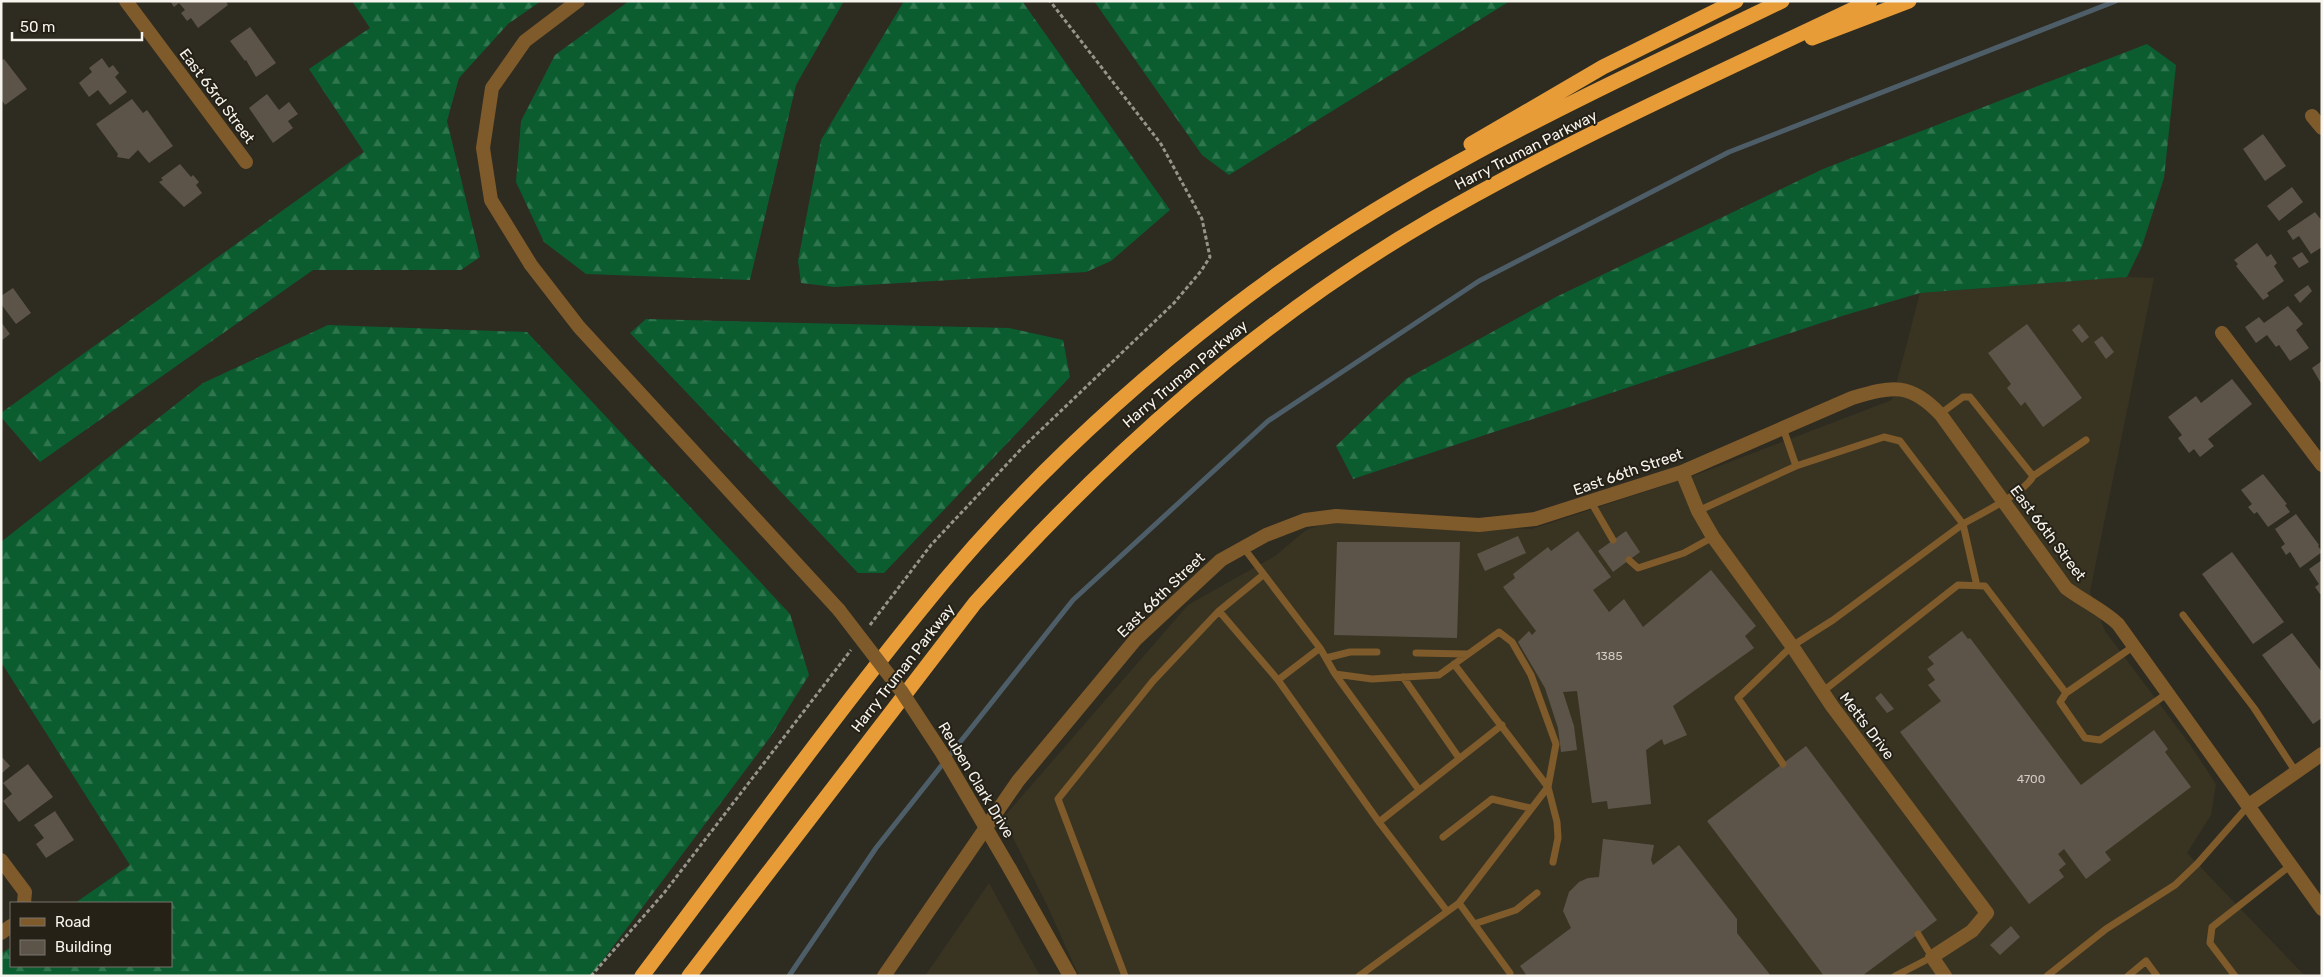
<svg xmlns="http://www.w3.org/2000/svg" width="2323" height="977" viewBox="0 0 2323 977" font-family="Rubik,sans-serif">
<defs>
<pattern id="forest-firs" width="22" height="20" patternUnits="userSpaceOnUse" patternTransform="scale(1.25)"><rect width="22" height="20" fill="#0b5d30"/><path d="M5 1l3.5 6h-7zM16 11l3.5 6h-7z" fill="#2f754e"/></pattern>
</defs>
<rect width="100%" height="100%" fill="#2e2b20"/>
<path fill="#393422" d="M2127,277L2154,278L2090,592L2105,631L2191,746L2216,784L2211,815L2187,853L2305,976H1079L1046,903L1003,818L1188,605L1275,556L1306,530L1326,523L1380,522L1532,529L1693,476L1892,400L1920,293Z
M989,883L1040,976H925Z"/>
<path fill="url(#forest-firs)" d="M352,1H541L508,24L459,78L447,121L480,257L461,270H313L40,462L1,417V413L364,152L309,69L370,28Z
M629,1H844L796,85L750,280L586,274L544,242L516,182L521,121L555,55Z
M904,1H1022L1170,210L1111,261L1086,272L834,287L801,283L798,261L821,140Z
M1094,1H1510L1229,175L1202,155Z
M2147,44L2176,65L2164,178L2142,246L2127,277L1920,293L1842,316L1353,479L1336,446L1406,379L1556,297L1823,169Z
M646,319L1009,328L1063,340L1070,377L884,573H858L630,333Z
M328,325L527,332L790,614L809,675L771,736L591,976H1V954L11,947V966H171V903H75L130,865L1,662V542L203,383Z"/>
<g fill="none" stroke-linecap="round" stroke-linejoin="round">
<path stroke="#4e5e69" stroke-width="5" d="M789,976L876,848L1073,600L1268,421L1479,281L1729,152L2116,1"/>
</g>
<path fill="#5c5449" d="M170,1H226L228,5L198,28L191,18L187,21L181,13L185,10L179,3L174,7Z
M250,27L276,63L256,77L246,60L245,61L230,41Z
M102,58L109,68L113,65L119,73L115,77L127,92L110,105L98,90L89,97L79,83L92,72L89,68Z
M4,59L27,89L5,105L1,99V61Z
M267,94L279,110L289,102L298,114L288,121L293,128L273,143L249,108Z
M132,99L143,113L147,110L173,146L149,163L138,150L129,159L117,157L118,154L96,124Z
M2263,134L2286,166L2265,181L2243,149Z
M180,164L191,177L193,175L199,182L196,185L202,193L184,207L159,182L163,180L161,178Z
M2292,187L2303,202L2279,221L2267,206Z
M2315,212L2322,221V247L2311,254L2299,236L2293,240L2287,231Z
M2257,243L2267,257L2271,254L2277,263L2274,266L2284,281L2267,293L2269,296L2263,300L2236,266L2238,264L2234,260Z
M2302,252L2309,262L2299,268L2292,258Z
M2308,285L2312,291L2300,303L2294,295Z
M13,288L31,313L16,324L1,304V296Z
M2288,306L2303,324L2296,330L2309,348L2290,361L2279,345L2276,347L2267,335L2256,343L2245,327L2259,317L2264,323Z
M1,322L10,334L1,341Z
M2027,324L2082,398L2043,427L2025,402L2021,406L2007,388L2011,384L1988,353Z
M2079,324L2089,337L2082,343L2072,330Z
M2102,336L2114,352L2106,359L2094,342Z
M2322,361V385L2312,368Z
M2232,379L2252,404L2208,439L2214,446L2200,457L2194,449L2189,453L2178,438L2182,435L2168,417L2196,396L2201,403Z
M2263,474L2287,504L2285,505L2290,512L2268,527L2257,512L2254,514L2248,507L2252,504L2241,490Z
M2296,514L2319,545L2318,546L2322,552L2300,568L2290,552L2286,555L2281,547L2285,544L2275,529Z
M1578,531L1611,577L1593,590L1609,612L1624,599L1643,627L1711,570L1756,626L1745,636L1754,648L1673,706L1687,735L1664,745L1662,739L1646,750L1651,804L1608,809L1607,801L1592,803L1577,691L1563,692L1574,726L1577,750L1561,752L1558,728L1545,688L1518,642L1529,631L1532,635L1536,631L1503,587L1515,578L1513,574L1548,547L1551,551Z
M1626,531L1640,552L1613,572L1598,551Z
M1518,536L1526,553L1485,571L1477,554Z
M1337,542H1460L1457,638L1334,635Z
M2232,552L2284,622L2253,644L2202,574Z
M2322,560V594H2320L2315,587L2319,584L2309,569Z
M1962,631L1968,639L1970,638L2081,785L2154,730L2168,749L2165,752L2191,787L2105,852L2111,860L2086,879L2064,849L2058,854L2066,864L2059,870L2064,877L2029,904L1900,732L1941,701L1928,685L1935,680L1927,669L1934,664L1928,657Z
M2292,633L2322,672V718L2313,724L2262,655Z
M1881,693L1894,709L1887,713L1875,698Z
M1806,746L1937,920L1862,976H1824L1707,821Z
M1,756L10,766L1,774Z
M28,764L53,797L19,822L3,801L12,794L3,783Z
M55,811L74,840L46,858L36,844L44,838L34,825Z
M1603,839L1654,845L1651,860L1653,865L1679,845L1737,919V933L1771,976H1527L1520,966L1571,928L1563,911L1569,892L1579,882L1588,878L1599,877Z
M2011,926L2020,937L2000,955L1990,945Z"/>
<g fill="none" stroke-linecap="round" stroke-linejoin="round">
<path stroke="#97948b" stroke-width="3" stroke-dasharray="4 2.5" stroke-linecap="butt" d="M870,625L931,545L1023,447L1174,303L1201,271L1210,257L1202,219L1161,144L1050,1
M591,976L664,893L851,650"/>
<path stroke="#7f5a2b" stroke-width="7" d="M1940,414L1963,397H1970L2033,476
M1783,428L1796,466L1884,437L1900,441L1963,524L1833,620L1792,646L1738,698L1783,764
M1591,502L1613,540
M1698,511L1796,466
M1243,547L1320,648L1335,674L1372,679L1439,675L1499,632L1512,642L1531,675L1556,744L1548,787L1459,903L1359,976
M1629,560L1638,568L1684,553L1713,537
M1977,586L1963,524C1980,514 2026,492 2033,476L2086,440
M1219,611L1278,680L1379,822L1447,911
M2183,615L2254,708L2296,772
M1416,653L1467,654
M1326,658L1350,652H1377
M1454,664L1548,787L1557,822L1558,838L1553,862
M1335,674L1419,790
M1403,677L1459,758
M1278,680L1320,648
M1822,692L1958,585L1985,586L2066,693L2060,702L2085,738L2100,740L2168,693
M2066,693L2134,646
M1379,822L1502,725
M1443,837L1492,799L1530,808
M1459,903L1510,973
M1474,924L1516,910L1537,893
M1125,976L1058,799L1153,681L1219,611L1263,575
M1895,976L1932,957L1918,934
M2047,976L2106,929L2175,885L2197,864L2249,805
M2128,976L2146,961L2157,976
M2235,976L2210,943L2212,927L2291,865"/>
<path stroke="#7f5a2b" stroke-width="14" d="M126,1L246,162
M578,1L525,41L492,88L483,148L491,200L531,265L579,327L839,610
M2312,116L2322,128
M2222,333L2322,465
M1682,472L1698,511L1713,537L1792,646L1832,706L1987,913L1972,931L1932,957L1945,976
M2249,805L2322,754
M1,860L25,892L24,903
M1010,869L1070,976
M1,933L11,926
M884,976L1018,781L1136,639L1221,560L1266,535L1305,520L1336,516L1479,525L1535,519L1682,472L1852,398C1893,386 1910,382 1941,415L2066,588C2083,601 2102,609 2118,624L2322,909"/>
<path stroke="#e79c38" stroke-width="15" d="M1812,38L1909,1
M1471,144L1603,67L1736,1
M642,976C742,844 839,708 945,580C1028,481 1126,390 1228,311C1396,180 1592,93 1782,1
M689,976L975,603C1110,453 1259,319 1434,218C1574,137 1724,71 1870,1"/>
<path stroke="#7f5a2b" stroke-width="14" d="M839,610L902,692L942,753L1010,869"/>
</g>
<g text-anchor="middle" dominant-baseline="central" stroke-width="4" stroke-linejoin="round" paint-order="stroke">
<g font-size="12" fill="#d0ccc4">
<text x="1609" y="656">1385</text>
<text x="2031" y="779">4700</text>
</g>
<g font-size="15" fill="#f6f4ed" stroke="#252117">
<text transform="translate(217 96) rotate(53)">East 63rd Street</text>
<text transform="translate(1526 150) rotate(-27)">Harry Truman Parkway</text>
<text transform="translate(1185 374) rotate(-40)">Harry Truman Parkway</text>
<text transform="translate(1628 472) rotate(-19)">East 66th Street</text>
<text transform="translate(2048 533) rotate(53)">East 66th Street</text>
<text transform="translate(1161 595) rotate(-44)">East 66th Street</text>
<text transform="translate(903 668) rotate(-52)">Harry Truman Parkway</text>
<text transform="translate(1867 726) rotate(53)">Metts Drive</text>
<text transform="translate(976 780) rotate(59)">Reuben Clark Drive</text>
</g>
</g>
<rect width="2323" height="977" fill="none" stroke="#f6f4ed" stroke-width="5"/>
<rect x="10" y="902" width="162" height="65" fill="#252117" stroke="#79756d"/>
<rect x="20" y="918" width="25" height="8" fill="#7f5a2b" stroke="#79756d"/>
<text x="55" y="927" font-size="15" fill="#f6f4ed">Road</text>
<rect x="20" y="940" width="25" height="15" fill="#5c5449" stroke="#79756d"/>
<text x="55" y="952" font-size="15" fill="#f6f4ed">Building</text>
<path d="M12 32v8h130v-8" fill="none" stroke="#f6f4ed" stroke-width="2.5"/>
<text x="20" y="32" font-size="15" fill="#f6f4ed" stroke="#252117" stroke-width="4" paint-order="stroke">50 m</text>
</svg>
